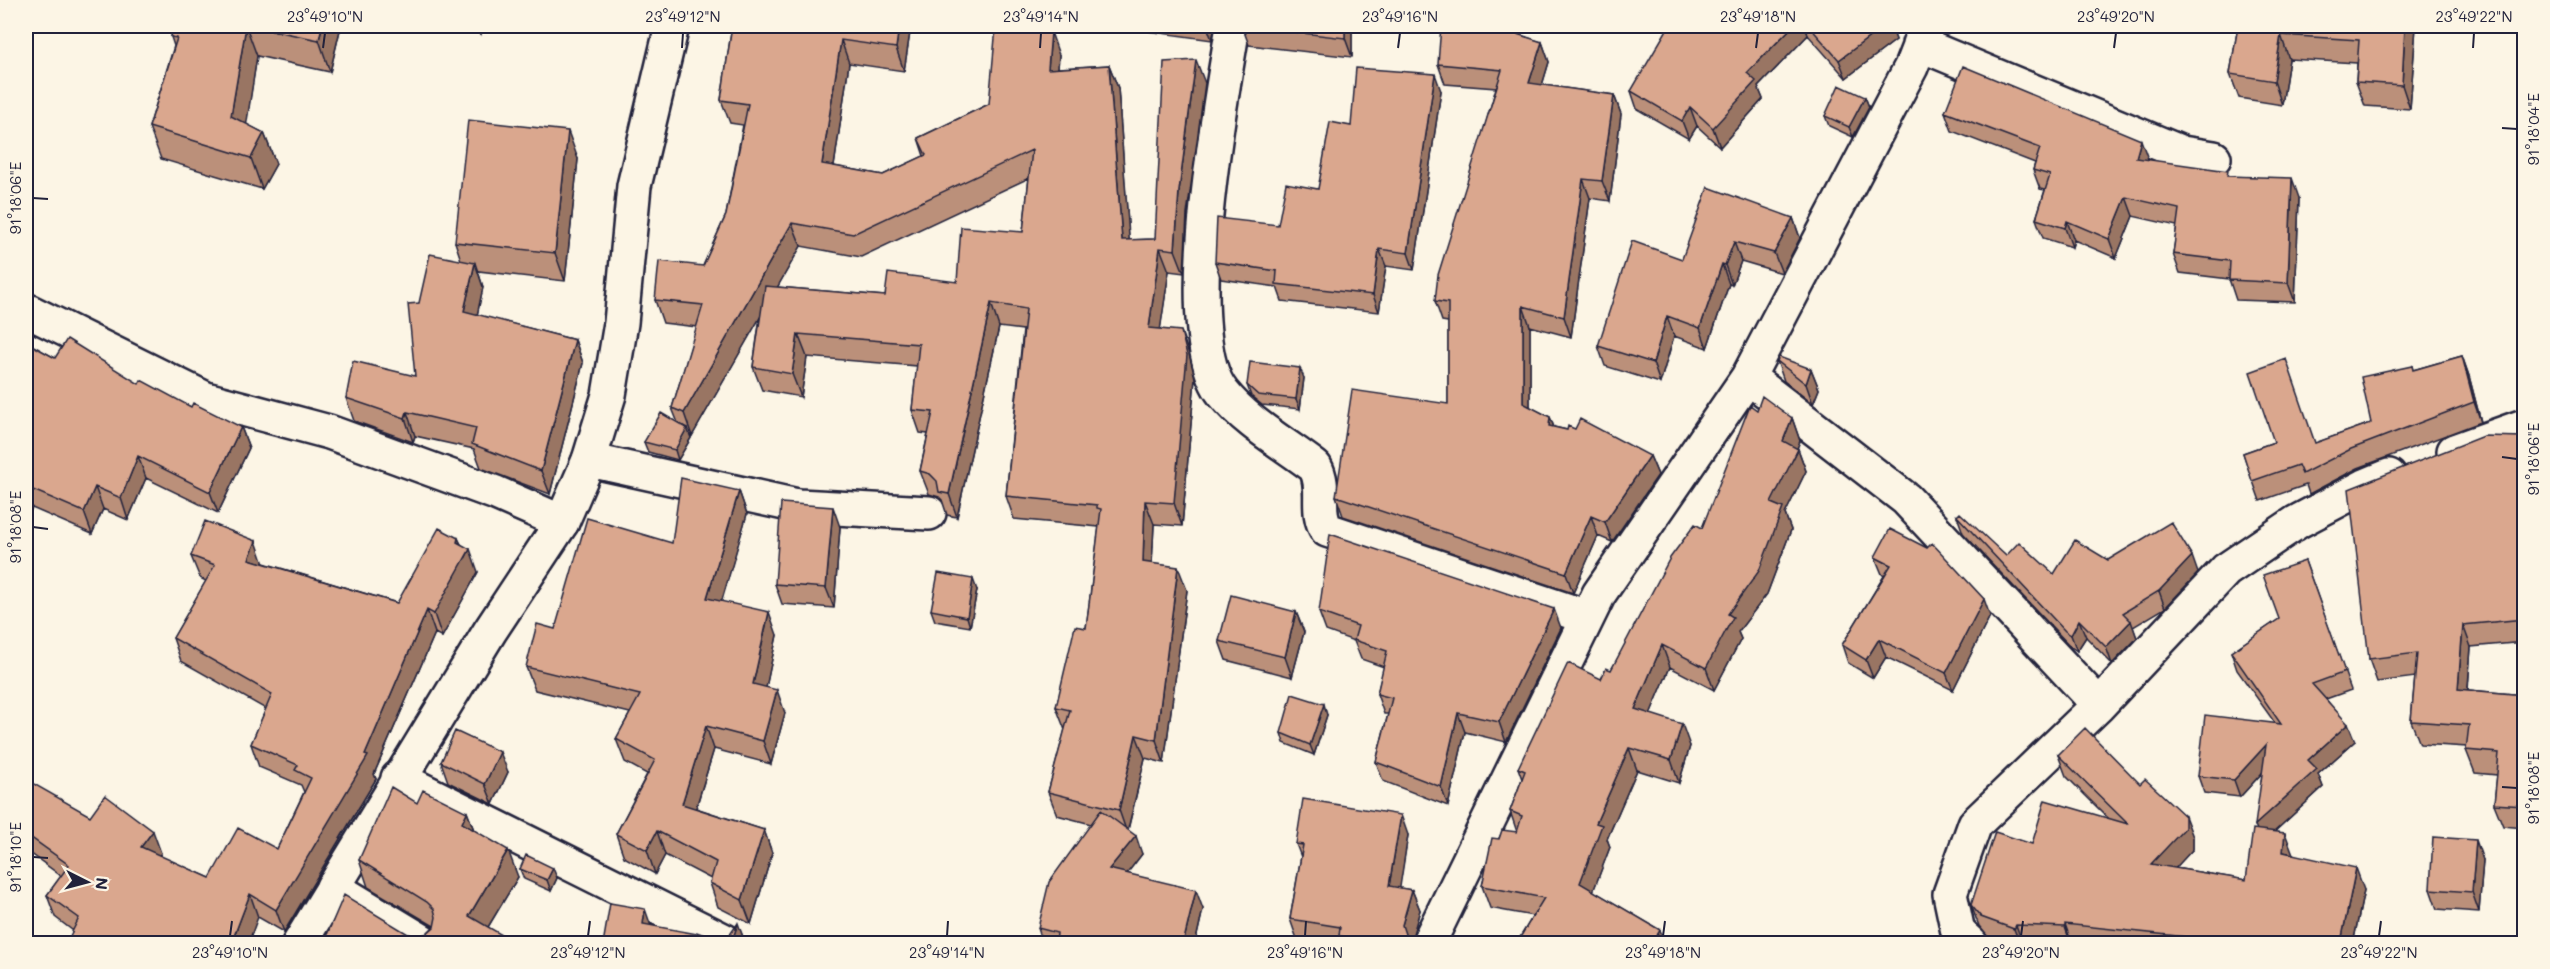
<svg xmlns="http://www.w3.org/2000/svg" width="2550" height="969" viewBox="0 0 2550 969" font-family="Mali,sans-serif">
<rect width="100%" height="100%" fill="#fcf5e5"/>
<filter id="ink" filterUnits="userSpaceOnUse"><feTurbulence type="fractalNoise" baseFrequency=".0167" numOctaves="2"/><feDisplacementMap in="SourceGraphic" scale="12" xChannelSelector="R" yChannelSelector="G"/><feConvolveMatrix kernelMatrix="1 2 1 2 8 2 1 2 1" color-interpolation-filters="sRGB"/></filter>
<g filter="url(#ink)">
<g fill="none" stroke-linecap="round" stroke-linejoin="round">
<g stroke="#22223b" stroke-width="38">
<path id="street" d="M1233,26C1221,101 1176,335 1223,393C1247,423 1285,444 1315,467C1327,488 1314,511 1327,530L1587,617
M1919,44L2182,153L2214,158
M26,310L206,399L329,432L496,493L562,522
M1748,377L1906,499L2099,705
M2454,451L2524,426
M589,460L798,506L929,513
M398,778L725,941
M333,887L427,944
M1428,944L1599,594L1748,377L1911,67L1927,26
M1971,944L1958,932L1950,894L1975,824L2099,705L2226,570L2297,522L2365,486L2389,476"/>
</g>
<g stroke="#22223b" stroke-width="38">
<path id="secondary" d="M299,944L490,631L562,522L589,460L609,395L621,323L634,186L672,26"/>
</g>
<use href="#street" stroke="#fcf5e5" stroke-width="33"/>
<use href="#secondary" stroke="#fcf5e5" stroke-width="33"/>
</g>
<path fill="#bb907a" stroke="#22223b" stroke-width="1.5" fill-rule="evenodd" d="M173,26H341L330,72L257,56L246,124L264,133L276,164L262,189L161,159L149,127L174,46L171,37Z
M448,26H483L481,34Z
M732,26H911L904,71L849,63L834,166L883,175L924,156L918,138L989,104L1059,55L1058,68L1109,65L1118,88L1129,240L1155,239L1205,83L1187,214L1184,273L1169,271L1160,329L1189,354L1195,378L1182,526L1154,524L1152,564L1187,590L1164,763L1145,758L1128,830L1142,854L1127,873L1203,909L1195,944H1043L1038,928L1091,824L1057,815L1048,792L1065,730L1056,707L1086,628L1099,527L1014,519L1006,496L1023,330L999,327L957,517L947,515L942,500L939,497L929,494L920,471L928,434L920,433L912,410L917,366L807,357L801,397L762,390L753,367L760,317L692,436L690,435L691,438L678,460L648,452L644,442L678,423L672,408L697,327L663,323L655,300L703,266L726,215L743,125L730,123L721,100ZM1029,178L1023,232L957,282L885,296L777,287L801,246L861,257Z
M1110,26H1215L1212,40Z
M1242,26H1352V57L1249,45Z
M1727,26H1891L1896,40L1846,78L1808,35L1758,87L1763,99L1720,147L1697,126L1689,139L1637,109L1631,91L1723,30Z
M2238,26H2416L2410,109L2365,106L2356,82L2357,63L2289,59L2282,105L2239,98L2230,74Z
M1498,28L1542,42L1549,62L1542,85L1614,95L1621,114L1610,201L1590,198L1571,337L1530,326V407L1550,417L1554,427L1567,430L1575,429L1650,456L1658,475L1612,542L1598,536L1573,593L1343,516L1336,496L1448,404V322L1442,321L1435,301L1496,88L1445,84L1438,64Z
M1441,91L1414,270L1386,266L1379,312L1282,301L1277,287L1221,279L1215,262L1278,225L1318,189L1351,126Z
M1865,97L1869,107L1853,137L1829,126L1825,116Z
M1945,112L2148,160L2230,176L2299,198L2295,302L2236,300L2229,279L2180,273L2173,254L2177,226L2133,216L2116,258L2074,240L2072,247L2043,238L2036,219L2045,190L2040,189L2033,170L2035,163L1952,131Z
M578,159L565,281L478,271L483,287L477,315L575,340L583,363L550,494L481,468L474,449L415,436L413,442L354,421L346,398L415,376L419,303L461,260L455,242Z
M1793,218L1800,238L1782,273L1741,261L1732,285L1729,284L1707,348L1674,336L1660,383L1605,366L1598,346L1682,259Z
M26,342L55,358L139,384L191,407L241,427L249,448L218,513L146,478L128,520L103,509L92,534L32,508L27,516L26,515Z
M2462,356L2469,376L2481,422L2358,468L2309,494L2306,485L2260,501L2243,453L2274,442L2316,443L2371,423L2412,366L2413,370Z
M1777,361L1811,369L1819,389L1813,404L1784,381Z
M1304,378L1300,409L1262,405L1251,396L1247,385Z
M1757,410L1792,418L1800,441L1797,448L1798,449L1806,471L1785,514L1791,530L1767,594L1738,632L1741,639L1714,690L1670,667L1650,714L1690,746L1679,783L1637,770L1607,839L1610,847L1593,891L1660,930L1665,944H1516L1533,916L1490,908L1482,886L1499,839L1517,832L1510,811L1522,779L1518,768L1601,679L1611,670L1702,528Z
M2524,437V642L2471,647L2468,690L2524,695V828L2503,826L2494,804L2497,775L2475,773L2466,750L2467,747L2420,744L2411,721L2415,677L2377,682L2369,659Z
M739,491L747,514L721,601L777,635L766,687L785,713L771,764L714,749L696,808L764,830L772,853L751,924L718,907L710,883L711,879L665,855L655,874L624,857L616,834L647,774L625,762L616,739L630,713L535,690L526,667L555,629L672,543Z
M1957,516L2006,556L2054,574L2108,560L2198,573L2165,608L2133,627L2137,638L2112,664L2086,637L2077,651L2071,647L1963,533Z
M840,527L834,608L782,604L775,584Z
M458,538L461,544L478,572L442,637L435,633L374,774L376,779L284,932L258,917L72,930L55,917L47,895L61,876L26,850V783L161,853L159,856L210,878L277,849L304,792L301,785L259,767L251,744L266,709L181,661L173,638L206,581L200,578L191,556L264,563L397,603Z
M1875,557L1990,616L1953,690L1886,657L1873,678L1848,663L1842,645L1884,576L1882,574Z
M2305,561L2351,690L2326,699L2355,741L2318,774L2323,787L2274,832L2293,854L2364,890L2354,939L2371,944H2004L1989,938L1979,926L1971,905L2032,844L2109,819L2066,776L2058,755L2193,837V849L2175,868L2246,880L2257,830L2262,773L2240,797L2204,793L2198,776L2275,723L2237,670L2231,652L2279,619Z
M977,590L970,627L935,621L931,610Z
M1296,612L1304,632L1292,677L1226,660L1219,641Z
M1319,612L1561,628L1506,742L1465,732L1448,806L1383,781L1376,762L1388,714H1384L1377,694L1384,667L1361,659L1354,641L1326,631Z
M1327,715L1314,755L1284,743L1281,733Z
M441,762L508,772L493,804L448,782Z
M417,803L467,812L474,830L518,877L488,927L505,944H323L408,934L417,936L426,934L434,926L368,887L359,860Z
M1408,835L1399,888L1412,890L1420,910L1410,944H1326L1297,939L1290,919L1301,857L1296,844Z
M2483,860L2479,912L2437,909L2430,889Z
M520,869L557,878L551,891L524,879Z"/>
<path fill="#997563" stroke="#22223b" stroke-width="1.5" d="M246,26L257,56L243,147L231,116Z
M322,26H341L330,72L319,40Z
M478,26H483L481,34Z
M899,26H911L904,71L896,48Z
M1207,26H1215L1212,40Z
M1345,26H1352V57L1345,38Z
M1793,26H1805L1808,35L1758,87L1763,99L1720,147L1713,128L1747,73Z
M1884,26H1891L1896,40L1846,78L1839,60Z
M2405,26H2416L2410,109L2402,85Z
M1051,32L1059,55L1056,92L1048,69Z
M2281,35L2289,59L2282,105L2274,81Z
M841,40L849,63L831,187L822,164Z
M1542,42L1549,62L1537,102L1529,83Z
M1196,60L1205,83L1187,214L1184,273L1175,250L1179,191Z
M1109,65L1118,88L1131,263L1122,240Z
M1435,74L1441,91L1414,270L1408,253Z
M1614,95L1621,114L1610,201L1602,181Z
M1865,97L1869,107L1853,137L1849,127Z
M1690,107L1697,126L1689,139L1682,121Z
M568,131L578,159L565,281L555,253Z
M264,133L276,164L262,189L251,158Z
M2141,140L2148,159L2143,177L2136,158Z
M2292,178L2299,198L2295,302L2288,283Z
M1583,179L1590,198L1571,337L1564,317Z
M2126,197L2133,216L2116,258L2109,239Z
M1793,218L1800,238L1782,273L1774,253Z
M2067,221L2074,240L2072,247L2065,228Z
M792,223L801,246L692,436L684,413Z
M1734,242L1741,261L1732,285L1725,265Z
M1160,248L1169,271L1157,351L1149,328Z
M1379,249L1386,266L1379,312L1373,295Z
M475,263L483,287L473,335L464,311Z
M1722,264L1729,284L1707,348L1700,328Z
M991,303L999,327L957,517L949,494Z
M1523,306L1530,326V423L1523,403Z
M1667,316L1674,336L1660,383L1653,363Z
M1181,331L1189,354L1195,378L1182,526L1174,503Z
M798,334L807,357L801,397L792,374Z
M575,340L583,363L550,494L541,471Z
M2462,356L2469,376L2481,422L2474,402Z
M1300,368L1304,378L1300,409L1296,399Z
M1811,369L1819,389L1813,404L1806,384Z
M407,412L415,436L413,442L405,418Z
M1550,417L1557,436L1549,426Z
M1792,418L1800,441L1792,461L1798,449L1806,471L1785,514L1791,530L1767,594L1738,632L1741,639L1714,690L1706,668L1771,503L1783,441Z
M241,427L249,448L218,513L210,492Z
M687,428L691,438L678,460L675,450Z
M138,456L146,478L128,520L121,498Z
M1650,456L1658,475L1612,542L1605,522Z
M95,487L103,509L92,534L84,512Z
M26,490L32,508L27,516L26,512Z
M739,491L747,514L716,621L707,598Z
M1145,501L1154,524L1151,585L1143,562Z
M833,507L840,527L834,608L826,588Z
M1591,516L1598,536L1573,593L1566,573Z
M458,538L466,557L470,549L478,572L442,637L434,614Z
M256,541L264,564L249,559Z
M2192,556L2198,573L2165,608L2159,591Z
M1178,567L1187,590L1164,763L1156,740Z
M973,579L977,590L970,627L967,617Z
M1984,599L1990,616L1953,690L1946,673Z
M1554,609L1561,628L1506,742L1499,722Z
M427,610L435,633L374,774L376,779L284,932L276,910L365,755Z
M769,612L777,635L762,707L753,684Z
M1296,612L1304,632L1292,677L1285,657Z
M2079,620L2086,637L2077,651L2071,635Z
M2131,621L2137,638L2112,664L2106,647Z
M2463,625L2471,647L2466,712L2458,689Z
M1879,639L1886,657L1873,678L1866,660Z
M1662,645L1670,667L1643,731L1635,709Z
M777,690L785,713L771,764L763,741Z
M1324,704L1327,715L1314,755L1310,745Z
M1458,713L1465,732L1448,806L1441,787Z
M1682,724L1690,746L1679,783L1671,760Z
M2348,724L2355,741L2318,774L2323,787L2262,843L2255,825L2308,760Z
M706,726L714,749L690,827L682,804Z
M1136,735L1145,758L1127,833L1119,810Z
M2266,745L2272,762L2240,797L2234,780Z
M1629,748L1637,770L1607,839L1610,847L1588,905L1580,883L1596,823Z
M500,752L508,772L493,804L485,784Z
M467,812L477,838L462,823Z
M1401,815L1408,835L1397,906L1389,886Z
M2185,816L2193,837V849L2159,886L2151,864Z
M764,830L772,853L751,924L742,900Z
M153,831L161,853L149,870L141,847Z
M657,831L665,855L655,874L647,850Z
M2285,833L2293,854L2283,852Z
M1136,836L1142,854L1116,888L1109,869Z
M2476,840L2483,860L2479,912L2472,892Z
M508,850L518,877L479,942L469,916Z
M553,868L557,878L551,891L547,880Z
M2356,868L2364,890L2353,944L2342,937Z
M1196,890L1203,909L1195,944H1183Z
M1412,890L1420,910L1410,944H1404L1402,925Z
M250,894L258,917L248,944H231Z
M645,909L652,929L643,924Z
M738,923L745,943V944H731Z
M2065,924L2072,944H2071L2065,927Z
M2016,925L2023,944H2020L2014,929Z
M1660,930L1665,944H1652Z
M502,935L505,944H497Z"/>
<path fill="#daa78e" stroke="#22223b" stroke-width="1.5" d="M173,26H246L231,116L264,133L251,158L149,127L177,38L171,37Z
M251,26H322L319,40Z
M732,26H899L896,48L841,40L822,164L883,175L926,155L918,138L989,104L996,27L1051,32L1048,69L1109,65L1122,240L1155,239L1164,62L1196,60L1179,191L1175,250L1160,248L1149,328L1181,331L1187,355L1174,503L1145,501L1143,562L1178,567L1156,740L1136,735L1119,810L1048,792L1070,710L1056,707L1075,626L1086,628L1101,509L1097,508V505L1006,496L1026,309L991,303L949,494L939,492L937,481L930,474L920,471L933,412L912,410L919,344L798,334L792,374L753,367L765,286L885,296L888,273L957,282L961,227L1023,232L1032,150L853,234L792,223L684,413L672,408L703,305L655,300L659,261L703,266L726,215L748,104L721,100Z
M1242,26H1345V38Z
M1441,26H1492L1542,42L1529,83L1614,95L1602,181L1583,179L1564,317L1523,306V403L1550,417L1549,426L1567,430L1568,426L1575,429L1580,419L1650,456L1605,522L1591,516L1566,573L1336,496L1352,390L1448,404V303L1435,301L1438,275L1502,70L1438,64Z
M1669,26H1715L1723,30L1727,26H1793L1747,73L1756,81L1713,128L1690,107L1682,121L1631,91Z
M1809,26H1884L1839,60Z
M2238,26H2405L2402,85L2356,82L2359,40L2281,35L2274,81L2230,74Z
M1963,66L2141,140L2136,158L2228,171L2227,176L2292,178L2288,283L2229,280L2230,261L2173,254L2179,209L2126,197L2109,239L2067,221L2065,228L2036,219L2050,175L2033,170L2040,148L1945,112Z
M1356,68L1435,74L1408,253L1379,249L1373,295L1276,284L1277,271L1215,262L1217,218L1278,225L1286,183L1318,189L1330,122L1351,126Z
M1839,85L1865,97L1849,127L1825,116Z
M468,120L568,131L555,253L455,242Z
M1708,187L1793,218L1774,253L1734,242L1725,265L1722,264L1700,328L1667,316L1653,363L1598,346L1632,241L1682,259Z
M430,254L475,263L464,311L575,340L541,471L472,444L476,428L407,412L405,418L346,398L353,361L415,376L408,304L419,303Z
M67,339L139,384L141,380L191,407L193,403L241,427L210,492L138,456L121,498L95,487L84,512L26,487V342L55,358Z
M2462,356L2474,402L2351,449L2302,474L2298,465L2252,481L2243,453L2274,442L2250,372L2286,359L2315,443L2371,423L2361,377L2412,366L2413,370Z
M1779,357L1811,369L1806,384L1777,361Z
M1250,362L1300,368L1296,399L1258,395L1247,385Z
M1762,396L1792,418L1783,441L1798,449L1771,503L1783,508L1759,571L1728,614L1733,617L1706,668L1662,645L1635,709L1682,724L1671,760L1629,748L1596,823L1602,825L1580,883L1660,930L1652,944H1516L1544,898L1482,886L1492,838L1499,839L1502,830L1517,832L1522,816L1510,811L1525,771L1518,768L1568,663L1601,679L1606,668L1611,670L1670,558L1695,524L1702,528L1750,405L1757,410Z
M661,413L687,428L675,450L644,442Z
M2483,436L2524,437V619L2463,625L2458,689L2524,695V806L2494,804L2499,753L2466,750L2469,725L2411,721L2417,653L2369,659L2349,489Z
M681,478L739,491L707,598L769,612L753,684L777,690L763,741L706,726L682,804L764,830L742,900L710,883L716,862L657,831L647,850L616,834L655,760L616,739L640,695L526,667L537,624L555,629L587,518L672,543Z
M781,503L833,507L826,588L775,584Z
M1960,513L2006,556L2019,542L2054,574L2075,540L2108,560L2171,522L2192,556L2159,591L2123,613L2131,621L2106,647L2079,620L2071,635L2065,631L1957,516Z
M205,521L256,541L249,559L397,603L439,528L458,538L457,542L470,549L434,614L427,610L365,755L368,756L276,910L250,894L231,944H66L79,918L47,895L69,865L26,834V783L27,780L90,816L105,795L153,831L141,847L210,878L238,828L277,849L311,778L295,770L298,765L251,744L272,694L173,638L215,565L191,556Z
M1890,529L1927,548L1932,543L1984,599L1946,673L1879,639L1866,660L1842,645L1891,565L1875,557Z
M1330,534L1554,609L1499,722L1458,713L1441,787L1376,762L1392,698L1377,694L1387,651L1354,640L1358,626L1319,612Z
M2305,561L2345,672L2312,684L2348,724L2308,760L2317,769L2255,825L2266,745L2234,780L2198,776L2205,715L2281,724L2231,652L2279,619L2263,575Z
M938,573L973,579L967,617L931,610Z
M1231,595L1296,612L1285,657L1219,641Z
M1292,694L1324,704L1310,745L1281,733Z
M2085,728L2140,784L2145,779L2185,816V828L2151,864L2246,880L2253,829L2285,833L2283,852L2356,868L2342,937L2370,941L2369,944H2195L2196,938L2065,924V927L2016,925L2014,929L1981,917L1971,905L1995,832L2032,844L2045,800L2128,824L2058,755Z
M455,731L500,752L485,784L441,762Z
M391,787L417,803L423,790L467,812L462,823L508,850L469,916L502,935L497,944H323L344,895L408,934L417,936L426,934L434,927L436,917L434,909L427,902L359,860Z
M1303,799L1401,815L1389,886L1412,890L1402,925L1405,934L1404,944H1392L1339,936L1340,927L1290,919L1303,845L1296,844Z
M1101,810L1136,836L1109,869L1196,890L1183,944H1056L1057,933L1038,928L1049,882Z
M2433,837L2476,840L2472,892L2430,889Z
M526,855L553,868L547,880L520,869Z
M610,903L645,909L643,924L697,934V932L718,940L729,936L738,923L731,944H603Z"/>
</g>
<path fill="none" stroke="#22223b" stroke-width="2" d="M323,48L325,33M682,48L683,33M1040,48L1041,33M1398,48L1400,33M1756,48L1758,33M2114,48L2116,33M2473,48L2474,33M2502,128L2517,129M33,198L48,199M2502,457L2517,459M33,527L48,529M2502,787L2517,788M33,857L48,858M230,936L232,921M588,936L590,921M947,936L948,921M1305,936L1306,921M1663,936L1665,921M2021,936L2023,921M2379,936L2381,921"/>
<rect width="2550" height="969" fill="none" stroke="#fcf5e5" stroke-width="66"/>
<g transform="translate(87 882) rotate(96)" stroke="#fcf5e5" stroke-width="4.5" paint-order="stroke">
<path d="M0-4.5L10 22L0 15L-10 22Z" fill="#22223b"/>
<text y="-9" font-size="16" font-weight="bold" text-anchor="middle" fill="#22223b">N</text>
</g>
<rect x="33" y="33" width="2484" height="903" fill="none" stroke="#22223b" stroke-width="2"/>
<g font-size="15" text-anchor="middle" fill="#22223b">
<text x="325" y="22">23°49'10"N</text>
<text x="683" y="22">23°49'12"N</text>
<text x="1041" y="22">23°49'14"N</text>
<text x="1400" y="22">23°49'16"N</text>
<text x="1758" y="22">23°49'18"N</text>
<text x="2116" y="22">23°49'20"N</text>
<text x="2474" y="22">23°49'22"N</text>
<text transform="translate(2534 129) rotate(-90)" y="5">91°18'04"E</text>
<text transform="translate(16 198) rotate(-90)" y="5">91°18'06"E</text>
<text transform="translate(2534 459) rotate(-90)" y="5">91°18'06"E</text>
<text transform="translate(16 527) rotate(-90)" y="5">91°18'08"E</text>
<text transform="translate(2534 788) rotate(-90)" y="5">91°18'08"E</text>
<text transform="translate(16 857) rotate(-90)" y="5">91°18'10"E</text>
<text x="230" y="958">23°49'10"N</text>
<text x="588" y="958">23°49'12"N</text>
<text x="947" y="958">23°49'14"N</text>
<text x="1305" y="958">23°49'16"N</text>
<text x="1663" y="958">23°49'18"N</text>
<text x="2021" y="958">23°49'20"N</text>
<text x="2379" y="958">23°49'22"N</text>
</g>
</svg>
